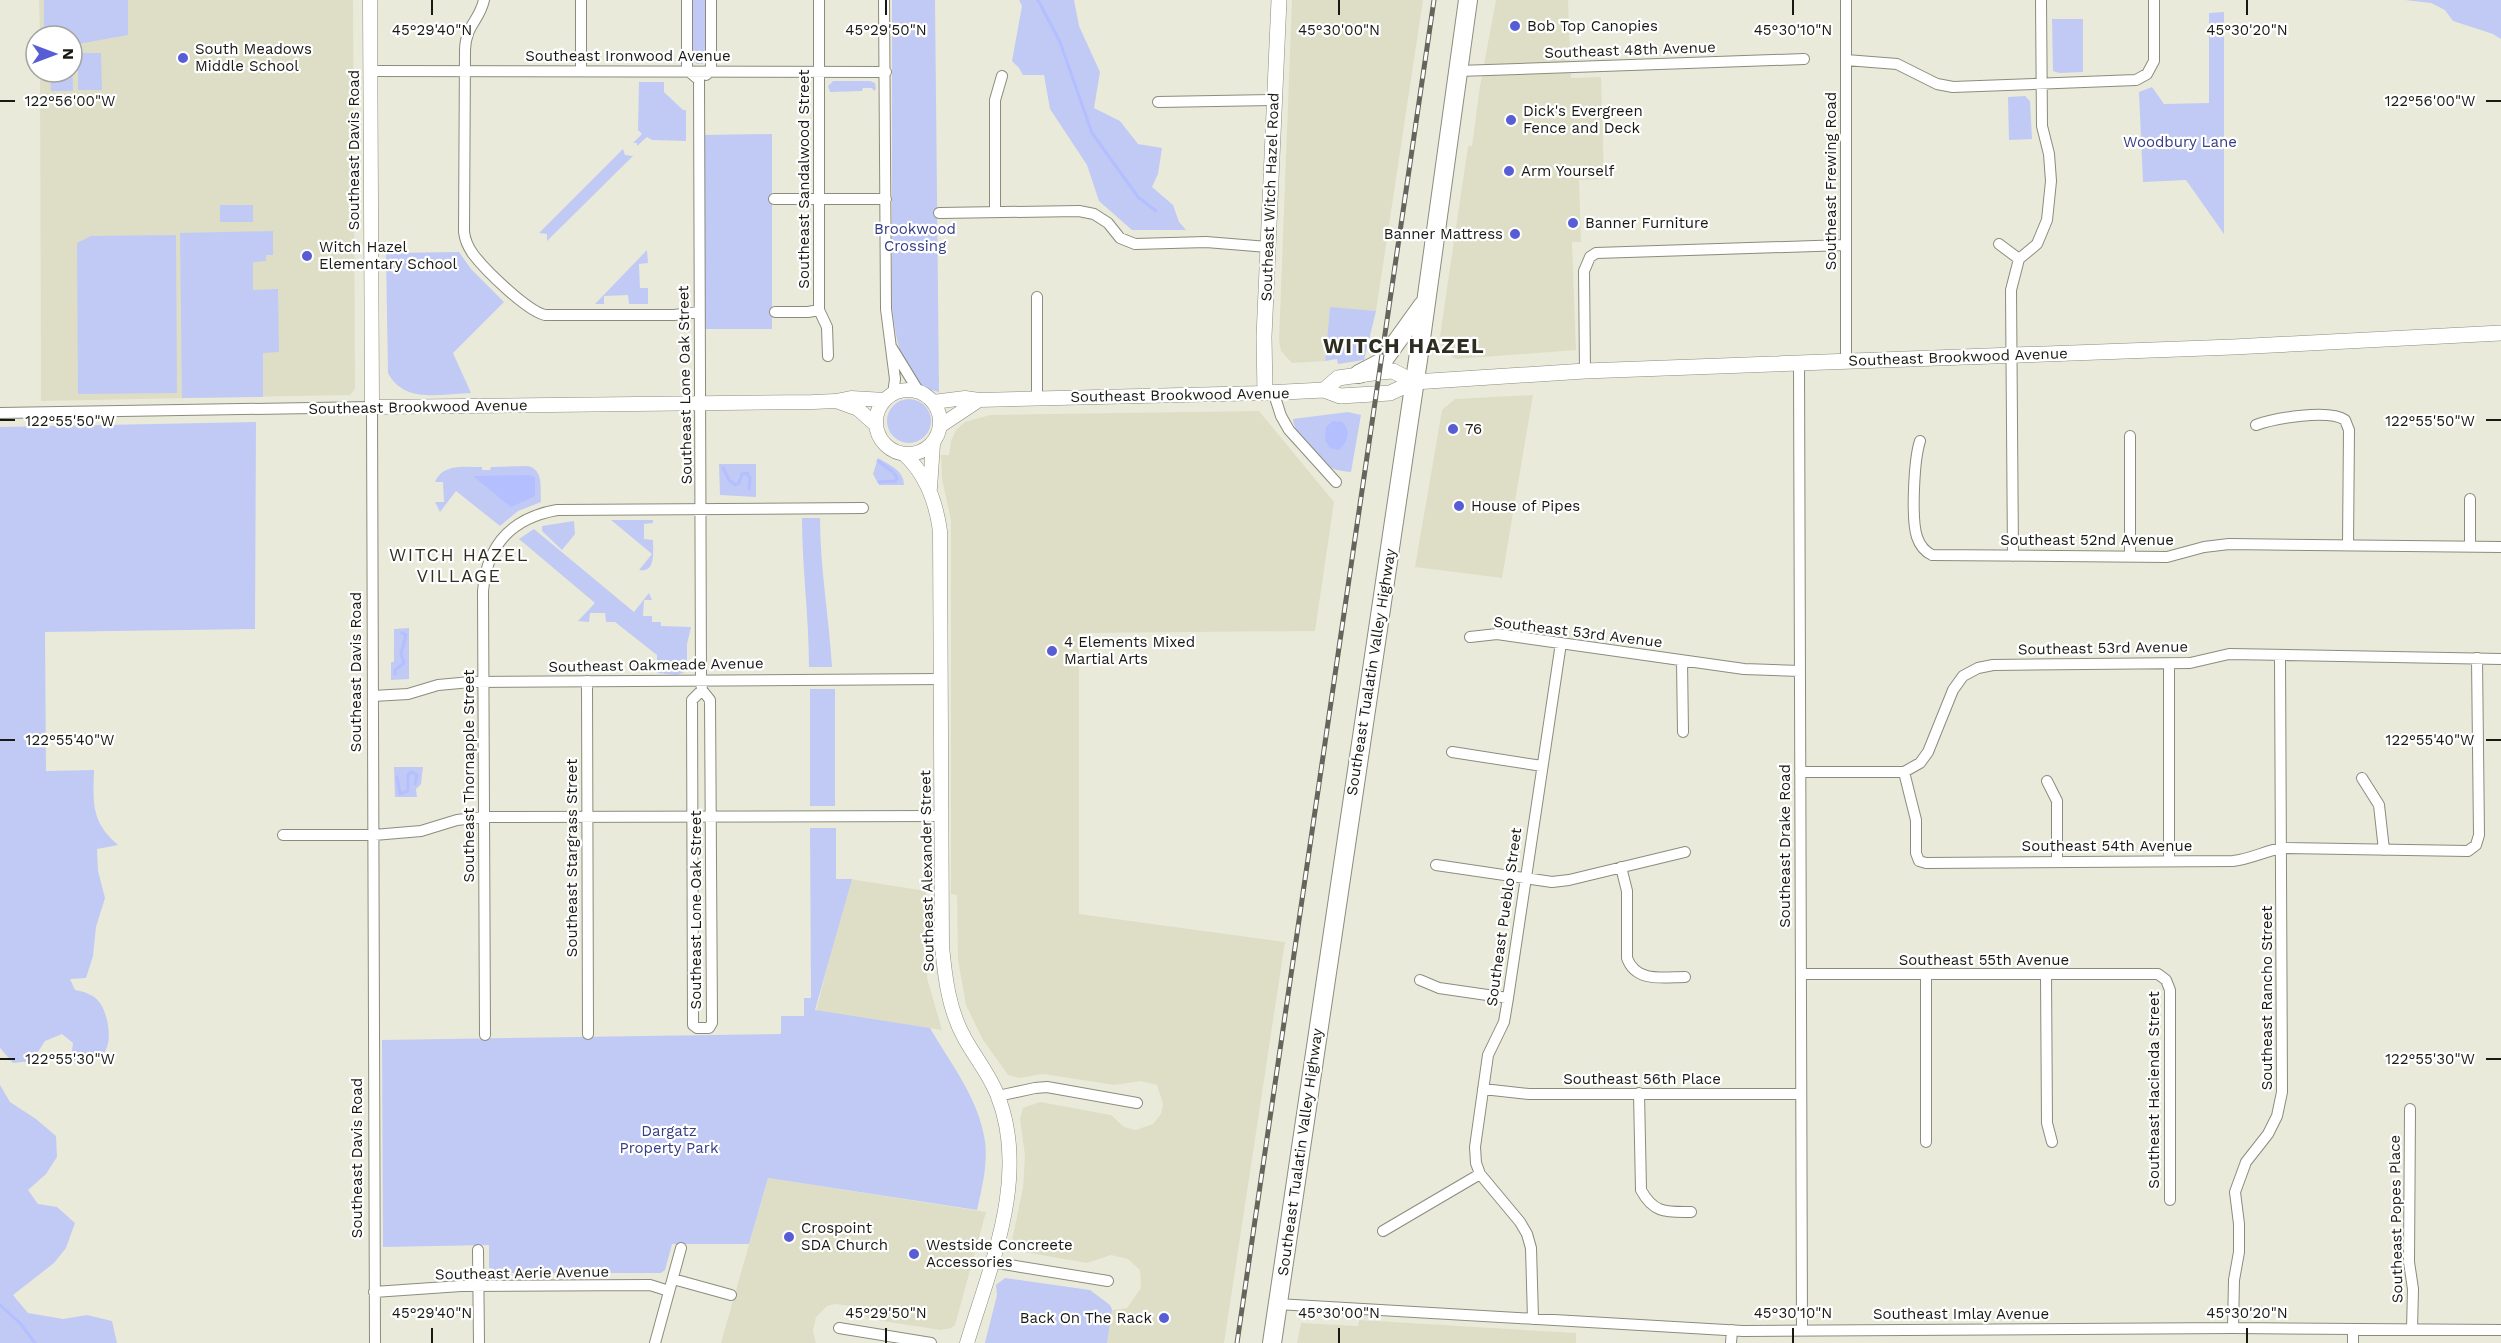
<svg xmlns="http://www.w3.org/2000/svg" width="2501" height="1343" viewBox="0 0 2501 1343" font-family="'Work Sans',sans-serif">
<rect width="100%" height="100%" fill="#eaeada"/>
<path fill="#dedec7" d="M39,0H353L355,389L350,395L41,401L40,72H72V36H40Z
M1292,0H1423L1376,311L1330,308L1325,361L1292,363L1281,351L1279,341Z
M1496,0H1568L1571,78L1601,77L1604,179L1579,180L1581,242H1572L1576,350L1456,359L1452,357L1442,344L1440,336L1468,146H1472L1480,86Z
M1533,395L1502,578L1415,567L1442,410L1455,399Z
M1259,411L1334,502L1315,631L1079,633V914L1285,942L1224,1343H985L998,1290L1113,1310L1127,1308L1141,1288L1140,1270L1128,1259L1111,1255L1087,1263L1024,1252L1013,1246L1012,1240L1023,1188L1025,1156L1020,1119L1023,1108L1040,1102L1111,1115L1124,1127L1136,1130L1153,1124L1161,1114L1163,1104L1157,1085L1141,1081L1115,1085L1043,1074L1019,1078L1008,1075L983,1040L966,1005L958,960L957,895L951,894V520L942,479L941,455H949L951,441L956,430L965,422L990,415Z
M850,879L926,891L927,978L942,1030L816,1011Z
M768,1178L986,1212L955,1325L951,1328L941,1330L869,1319L852,1306L835,1304L827,1306L816,1317L813,1331L816,1343H721Z
M1359,1320L1576,1333V1343H1297L1301,1323L1358,1326Z"/>
<path fill="#c1caf4" d="M44,0H128V35L72,45V36H44Z
M691,0H707V56L702,64H697L692,59Z
M892,0H935L939,392C931,390 922,389 917,383C899,363 895,332 892,307Z
M1019,0H1074L1079,26L1100,72L1094,108L1120,121L1138,144L1162,148L1158,174L1152,187L1173,205L1179,222L1186,230H1132L1099,201L1087,165L1050,109L1044,75H1023L1019,68L1012,61L1022,6Z
M2405,0H2501V39L2493,34L2453,21L2445,10L2431,3Z
M2224,12V234L2186,180L2143,182L2139,92L2152,87L2164,104L2209,103V13Z
M2052,19H2083V72L2059,73L2053,71Z
M72,53L73,91H51L50,72H72Z
M78,53H101L102,90H78Z
M833,81H870L875,83L876,89L874,91L872,88H863L862,91L830,92L828,86Z
M639,82H664V92L683,110H686V141L652,140L647,137L637,146V143H633L642,134L638,130Z
M2025,96L2030,101L2032,139L2009,140L2008,97Z
M772,134V329H703L701,135Z
M623,149L625,155L633,156L547,241V234L539,233Z
M220,205H253V222H220Z
M273,231V255H266V261L253,262V290L278,289L279,352L263,353V397L182,398L180,233Z
M176,235L177,393L78,394L77,243L91,236Z
M647,250L648,263L639,264L640,288H648V304H629L628,295L604,296V304H595Z
M459,252L471,269L504,302L453,353L471,393C441,394 404,404 388,373L386,253Z
M1330,307L1376,311L1364,360L1338,364L1337,359L1325,361Z
M887 421a22 22 0 1 1 44 0a22 22 0 1 1-44 0Z
M1348,412L1361,415L1351,472C1345,471 1336,471 1332,468C1319,460 1293,433 1293,419Z
M256,422L255,629L45,632L46,771L94,770C93,803 91,822 118,845L97,849L98,871L105,898L96,927L93,956L86,978L70,979L75,990C84,992 94,994 100,1003C108,1014 113,1042 104,1053C97,1060 88,1062 79,1065L71,1059L73,1043L62,1034L45,1041L32,1061L13,1063L0,1048V427Z
M878,458C889,465 904,470 904,485H879L873,474Z
M719,464H756V497L720,495Z
M528,466C544,470 540,488 541,502L518,511L500,526L456,491L440,512L435,502H444L443,482H435C443,463 465,467 482,467V470H490L491,467Z
M802,518H820C820,568 829,617 832,667H809C809,617 802,568 802,518Z
M611,520H653V523L644,524V539L653,540C653,551 656,574 639,570L652,554Z
M574,521L575,534L562,550L542,531V526Z
M534,529L634,612L649,593L652,600H644L643,616H652V622H661V626L691,627L687,644V666L685,672L677,675L657,673V655L615,622H606L605,613H590L589,622L578,621L595,603L519,539Z
M409,628V679L391,680V662H394V629Z
M810,689H835V806H810Z
M394,767H423L421,784L416,789L417,797H395Z
M810,828H836V879H852L815,1010L930,1028C951,1064 979,1099 985,1141C988,1164 982,1188 977,1210L768,1178L749,1244H672L665,1270L661,1273H495L489,1268V1245L383,1247L382,1040L781,1034V1016H804V998H811Z
M0,1085L10,1102L36,1119L56,1136L57,1157L46,1174L28,1190L38,1204L57,1207L75,1223L66,1248L54,1263L13,1295L28,1313L63,1319L87,1315L112,1321L117,1343H0Z
M1005,1278L1090,1290L1110,1305L1112,1309L1107,1343H985L997,1296L996,1285Z"/>
<path fill="#b3bfff" d="M1333,421L1342,422C1352,430 1347,443 1339,450L1330,448L1325,440L1326,427Z
M528,475L535,477V496L511,507L473,476Z"/>
<g fill="none" stroke-linecap="round" stroke-linejoin="round">
<path stroke="#b3bfff" stroke-width="3" d="M1038,0L1060,42L1092,133L1138,197L1156,211
M878,461L893,472L897,478L896,481L879,482
M723,468L729,480L735,485L739,483L742,474L747,473L750,478L749,489
M395,674V670L404,663L401,654L406,635L402,633
M397,777L400,794L408,791V775L411,772L417,775L415,784
M0,1305L20,1323L35,1343"/>
<g stroke="#8c8c7e" stroke-width="12">
<path id="minor" d="M484,0C479,22 466,24 465,50L464,232C465,240 468,247 473,254C485,270 527,311 545,315H674L699,312
M687,0V70L699,80L701,681L702,690L710,700L712,1023L709,1028H697L693,1025L692,700L702,690
M819,0V310L827,327L828,356
M884,0L886,309L895,379L893,394
M1846,0V361
M1846,60L1897,64L1937,84L1953,87L2136,80L2147,74L2154,61V0
M370,71L886,72
M581,71V0
M1458,71L1804,59
M706,75L711,70V0
M1158,102L1274,100
M774,199H886
M995,211V100L1002,76
M939,213L1079,211L1094,214L1108,223L1120,238L1135,244L1206,242L1268,247
M1999,244L2019,259
M775,312H808L819,310
M892,348L919,392
M1799,363L1802,1330
M1585,371L1584,271L1590,257L1596,253L1845,245
M1274,394L1281,416L1289,430L1336,482
M1037,398V297
M0,413L372,407L375,1343
M2256,425C2275,418 2329,409 2345,420L2349,430L2348,545
M2130,436V556
M1920,441C1914,459 1911,519 1917,537C1920,546 1924,551 1932,555L2167,557L2204,547L2229,544L2501,547
M2470,499V546
M2013,556L2011,290L2019,259L2037,244L2047,220L2051,181L2049,154L2042,126L2041,0
M1470,637L1497,634L1744,669L1800,671
M1682,661L1683,732
M2169,664V861
M587,681L588,1034
M373,696L408,694L438,685L471,682L941,679
M1452,752L1542,766
M1800,772H1904L1920,763L1928,752L1953,690L1963,676L1978,668L1993,665L2190,663L2229,654L2501,659
M1904,772L1916,820V853L1919,861L1926,863L2233,861C2251,859 2265,851 2282,848L2468,851L2476,845L2479,835L2477,658
M2362,778L2379,805L2384,850
M2047,781L2057,801V862
M283,835H374L421,831L457,820L484,817L942,816
M1436,865L1552,882L1569,880L1685,852
M1621,867L1627,891V958C1636,983 1663,977 1685,977
M1801,974H2158L2166,980L2170,990V1200
M1926,975V1142
M2046,975L2047,1123L2052,1142
M1420,980L1439,988L1508,998
M485,1035L483,591C487,544 512,518 557,510L863,508
M1483,1089L1529,1094H1801
M1639,1093L1641,1190C1654,1214 1667,1212 1691,1212
M998,1096L1035,1088L1047,1087L1137,1103
M2410,1109L2409,1262L2413,1289L2412,1329
M1383,1231L1480,1174
M478,1250L479,1343
M991,1262L1108,1281
M673,1279L731,1295
M374,1292L461,1286L650,1285L669,1291
M1277,1304L1743,1331L2233,1328L2501,1330
M1533,1319L1531,1248L1527,1234L1520,1222L1480,1174L1476,1163L1475,1147L1488,1055L1504,1022L1508,998L1561,643
M839,1328L931,1343
M2233,1328L2234,1280L2239,1252V1224L2235,1192L2246,1162L2268,1134L2277,1116L2282,1092L2280,655
M655,1343L681,1248
M1731,1343L1732,1330
M2353,1343V1329"/>
</g>
<g stroke="#8c8c7e" stroke-width="15">
<path id="tertiary" d="M370,0L372,407L813,402L836,401L851,398L885,400
M876 422a32 32 0 1 1 64 0a32 32 0 1 1-64 0Z
M836,401L858,409L876,425
M933,402L965,398L979,400L1265,393
M940,426L979,400
M904,454C926,474 936,502 940,531L942,946C945,978 949,1011 965,1039C975,1057 989,1074 997,1094C1030,1175 991,1264 967,1343
M930,488L933,444"/>
</g>
<g stroke="#8c8c7e" stroke-width="16">
<path id="secondary" d="M1279,0L1264,337L1265,393L1324,390L1340,396L1390,393L1414,382L1585,371L2233,347L2501,333
M1324,390L1338,378L1380,372L1393,371L1414,382"/>
</g>
<g stroke="#8c8c7e" stroke-width="20">
<path id="primary" d="M1359,374L1382,362L1423,305
M1272,1343L1419,353L1468,0"/>
</g>
<use href="#minor" stroke="#fff" stroke-width="10"/>
<use href="#tertiary" stroke="#fff" stroke-width="14"/>
<use href="#secondary" stroke="#fff" stroke-width="15"/>
<use href="#primary" stroke="#fff" stroke-width="18"/>
<g stroke="#65655c" stroke-width="5">
<path id="rail" d="M1237,1343L1434,0"/>
</g>
<use href="#rail" stroke="#fff" stroke-width="3" stroke-dasharray="9" stroke-linecap="butt"/>
</g>
<path fill="none" stroke="#191914" stroke-width="2" d="M432,0V15M886,0V15M1339,0V15M1793,0V15M2247,0V15M0,101H15M2486,101H2501M0,420H15M2486,420H2501M0,740H15M2486,740H2501M0,1059H15M2486,1059H2501M432,1328V1343M886,1328V1343M1339,1328V1343M1793,1328V1343M2247,1328V1343"/>
<g fill="#575dd4" stroke="#fff" stroke-width="2">
<circle cx="1515" cy="26" r="6"/>
<circle cx="183" cy="58" r="6"/>
<circle cx="1511" cy="120" r="6"/>
<circle cx="1509" cy="171" r="6"/>
<circle cx="1573" cy="223" r="6"/>
<circle cx="1515" cy="234" r="6"/>
<circle cx="307" cy="256" r="6"/>
<circle cx="1453" cy="429" r="6"/>
<circle cx="1459" cy="506" r="6"/>
<circle cx="1052" cy="651" r="6"/>
<circle cx="789" cy="1237" r="6"/>
<circle cx="914" cy="1254" r="6"/>
<circle cx="1164" cy="1318" r="6"/>
</g>
<g text-anchor="middle" dominant-baseline="central" stroke-width="4.5" stroke-linejoin="round" paint-order="stroke">
<g font-size="15" fill="#191914" stroke="#fff" text-anchor="start">
<text x="1527" y="26">Bob Top Canopies</text>
<text x="195" y="49">South Meadows<tspan x="195" dy="17">Middle School</tspan></text>
<text x="1523" y="111">Dick's Evergreen<tspan x="1523" dy="17">Fence and Deck</tspan></text>
<text x="1521" y="171">Arm Yourself</text>
<text x="1585" y="223">Banner Furniture</text>
<text x="1503" y="234" text-anchor="end">Banner Mattress</text>
<text x="319" y="247">Witch Hazel<tspan x="319" dy="17">Elementary School</tspan></text>
<text x="1465" y="429">76</text>
<text x="1471" y="506">House of Pipes</text>
<text x="1064" y="642">4 Elements Mixed<tspan x="1064" dy="17">Martial Arts</tspan></text>
<text x="801" y="1228">Crospoint<tspan x="801" dy="17">SDA Church</tspan></text>
<text x="926" y="1245">Westside Concreete<tspan x="926" dy="17">Accessories</tspan></text>
<text x="1152" y="1318" text-anchor="end">Back On The Rack</text>
</g>
<g font-size="15" fill="#191914" stroke="#fff">
<text transform="translate(1630 50) rotate(-2)">Southeast 48th Avenue</text>
<text x="628" y="56">Southeast Ironwood Avenue</text>
<text transform="translate(354 150) rotate(-90)">Southeast Davis Road</text>
<text transform="translate(804 179) rotate(-90)">Southeast Sandalwood Street</text>
<text transform="translate(1831 181) rotate(-90)">Southeast Frewing Road</text>
<text transform="translate(1270 197) rotate(-88)">Southeast Witch Hazel Road</text>
<text transform="translate(1958 357) rotate(-2)">Southeast Brookwood Avenue</text>
<text transform="translate(685 385) rotate(-91)">Southeast Lone Oak Street</text>
<text transform="translate(1180 395) rotate(-1)">Southeast Brookwood Avenue</text>
<text transform="translate(418 407) rotate(-1)">Southeast Brookwood Avenue</text>
<text x="2087" y="540">Southeast 52nd Avenue</text>
<text transform="translate(1578 632) rotate(7)">Southeast 53rd Avenue</text>
<text transform="translate(2103 648) rotate(-1)">Southeast 53rd Avenue</text>
<text transform="translate(656 665) rotate(-1)">Southeast Oakmeade Avenue</text>
<text transform="translate(356 672) rotate(-90)">Southeast Davis Road</text>
<text transform="translate(1371 672) rotate(-81)">Southeast Tualatin Valley Highway</text>
<text transform="translate(469 776) rotate(-90)">Southeast Thornapple Street</text>
<text transform="translate(1785 846) rotate(-90)">Southeast Drake Road</text>
<text x="2107" y="846">Southeast 54th Avenue</text>
<text transform="translate(572 858) rotate(-90)">Southeast Stargrass Street</text>
<text transform="translate(927 871) rotate(-91)">Southeast Alexander Street</text>
<text transform="translate(696 910) rotate(-90)">Southeast Lone Oak Street</text>
<text transform="translate(1504 917) rotate(-82)">Southeast Pueblo Street</text>
<text x="1984" y="960">Southeast 55th Avenue</text>
<text transform="translate(2267 998) rotate(-90)">Southeast Rancho Street</text>
<text x="1642" y="1079">Southeast 56th Place</text>
<text transform="translate(2154 1090) rotate(-90)">Southeast Hacienda Street</text>
<text transform="translate(1300 1152) rotate(-82)">Southeast Tualatin Valley Highway</text>
<text transform="translate(357 1158) rotate(-90)">Southeast Davis Road</text>
<text transform="translate(2396 1219) rotate(-91)">Southeast Popes Place</text>
<text transform="translate(522 1273) rotate(-1)">Southeast Aerie Avenue</text>
<text x="1961" y="1314">Southeast Imlay Avenue</text>
</g>
<g font-size="15" fill="#363c85" stroke="#fff">
<text x="2180" y="142">Woodbury Lane</text>
<text x="915" y="229">Brookwood<tspan x="915" dy="17">Crossing</tspan></text>
<text x="669" y="1131">Dargatz<tspan x="669" dy="17">Property Park</tspan></text>
</g>
<g font-size="18" letter-spacing="1.5" fill="#2d2d21" stroke="#fff">
<text x="459" y="554">WITCH HAZEL<tspan x="459" dy="21">VILLAGE</tspan></text>
</g>
<g font-size="21" font-weight="bold" letter-spacing="1.5" fill="#2d2d21" stroke="#fff">
<text x="1404" y="345">WITCH HAZEL</text>
</g>
</g>
<g font-size="15" text-anchor="middle" fill="#191914" stroke="#fff" stroke-width="4.5" stroke-linejoin="round" paint-order="stroke">
<text x="432" y="35">45°29'40"N</text>
<text x="886" y="35">45°29'50"N</text>
<text x="1339" y="35">45°30'00"N</text>
<text x="1793" y="35">45°30'10"N</text>
<text x="2247" y="35">45°30'20"N</text>
<text x="2430" y="106">122°56'00"W</text>
<text x="70" y="106">122°56'00"W</text>
<text x="2430" y="426">122°55'50"W</text>
<text x="70" y="426">122°55'50"W</text>
<text x="2430" y="745">122°55'40"W</text>
<text x="70" y="745">122°55'40"W</text>
<text x="2430" y="1064">122°55'30"W</text>
<text x="70" y="1064">122°55'30"W</text>
<text x="432" y="1318">45°29'40"N</text>
<text x="886" y="1318">45°29'50"N</text>
<text x="1339" y="1318">45°30'00"N</text>
<text x="1793" y="1318">45°30'10"N</text>
<text x="2247" y="1318">45°30'20"N</text>
</g>
<g transform="translate(54 54) rotate(90)"><circle r="28" fill="#ffffff" stroke="#a3a3a1" stroke-width="1.5"/>
<path d="M0-4.5L10 22L0 15L-10 22Z" fill="#575dd4"/>
<text y="-9" font-size="16" font-weight="bold" text-anchor="middle" fill="#191914">N</text>
</g>
</svg>
